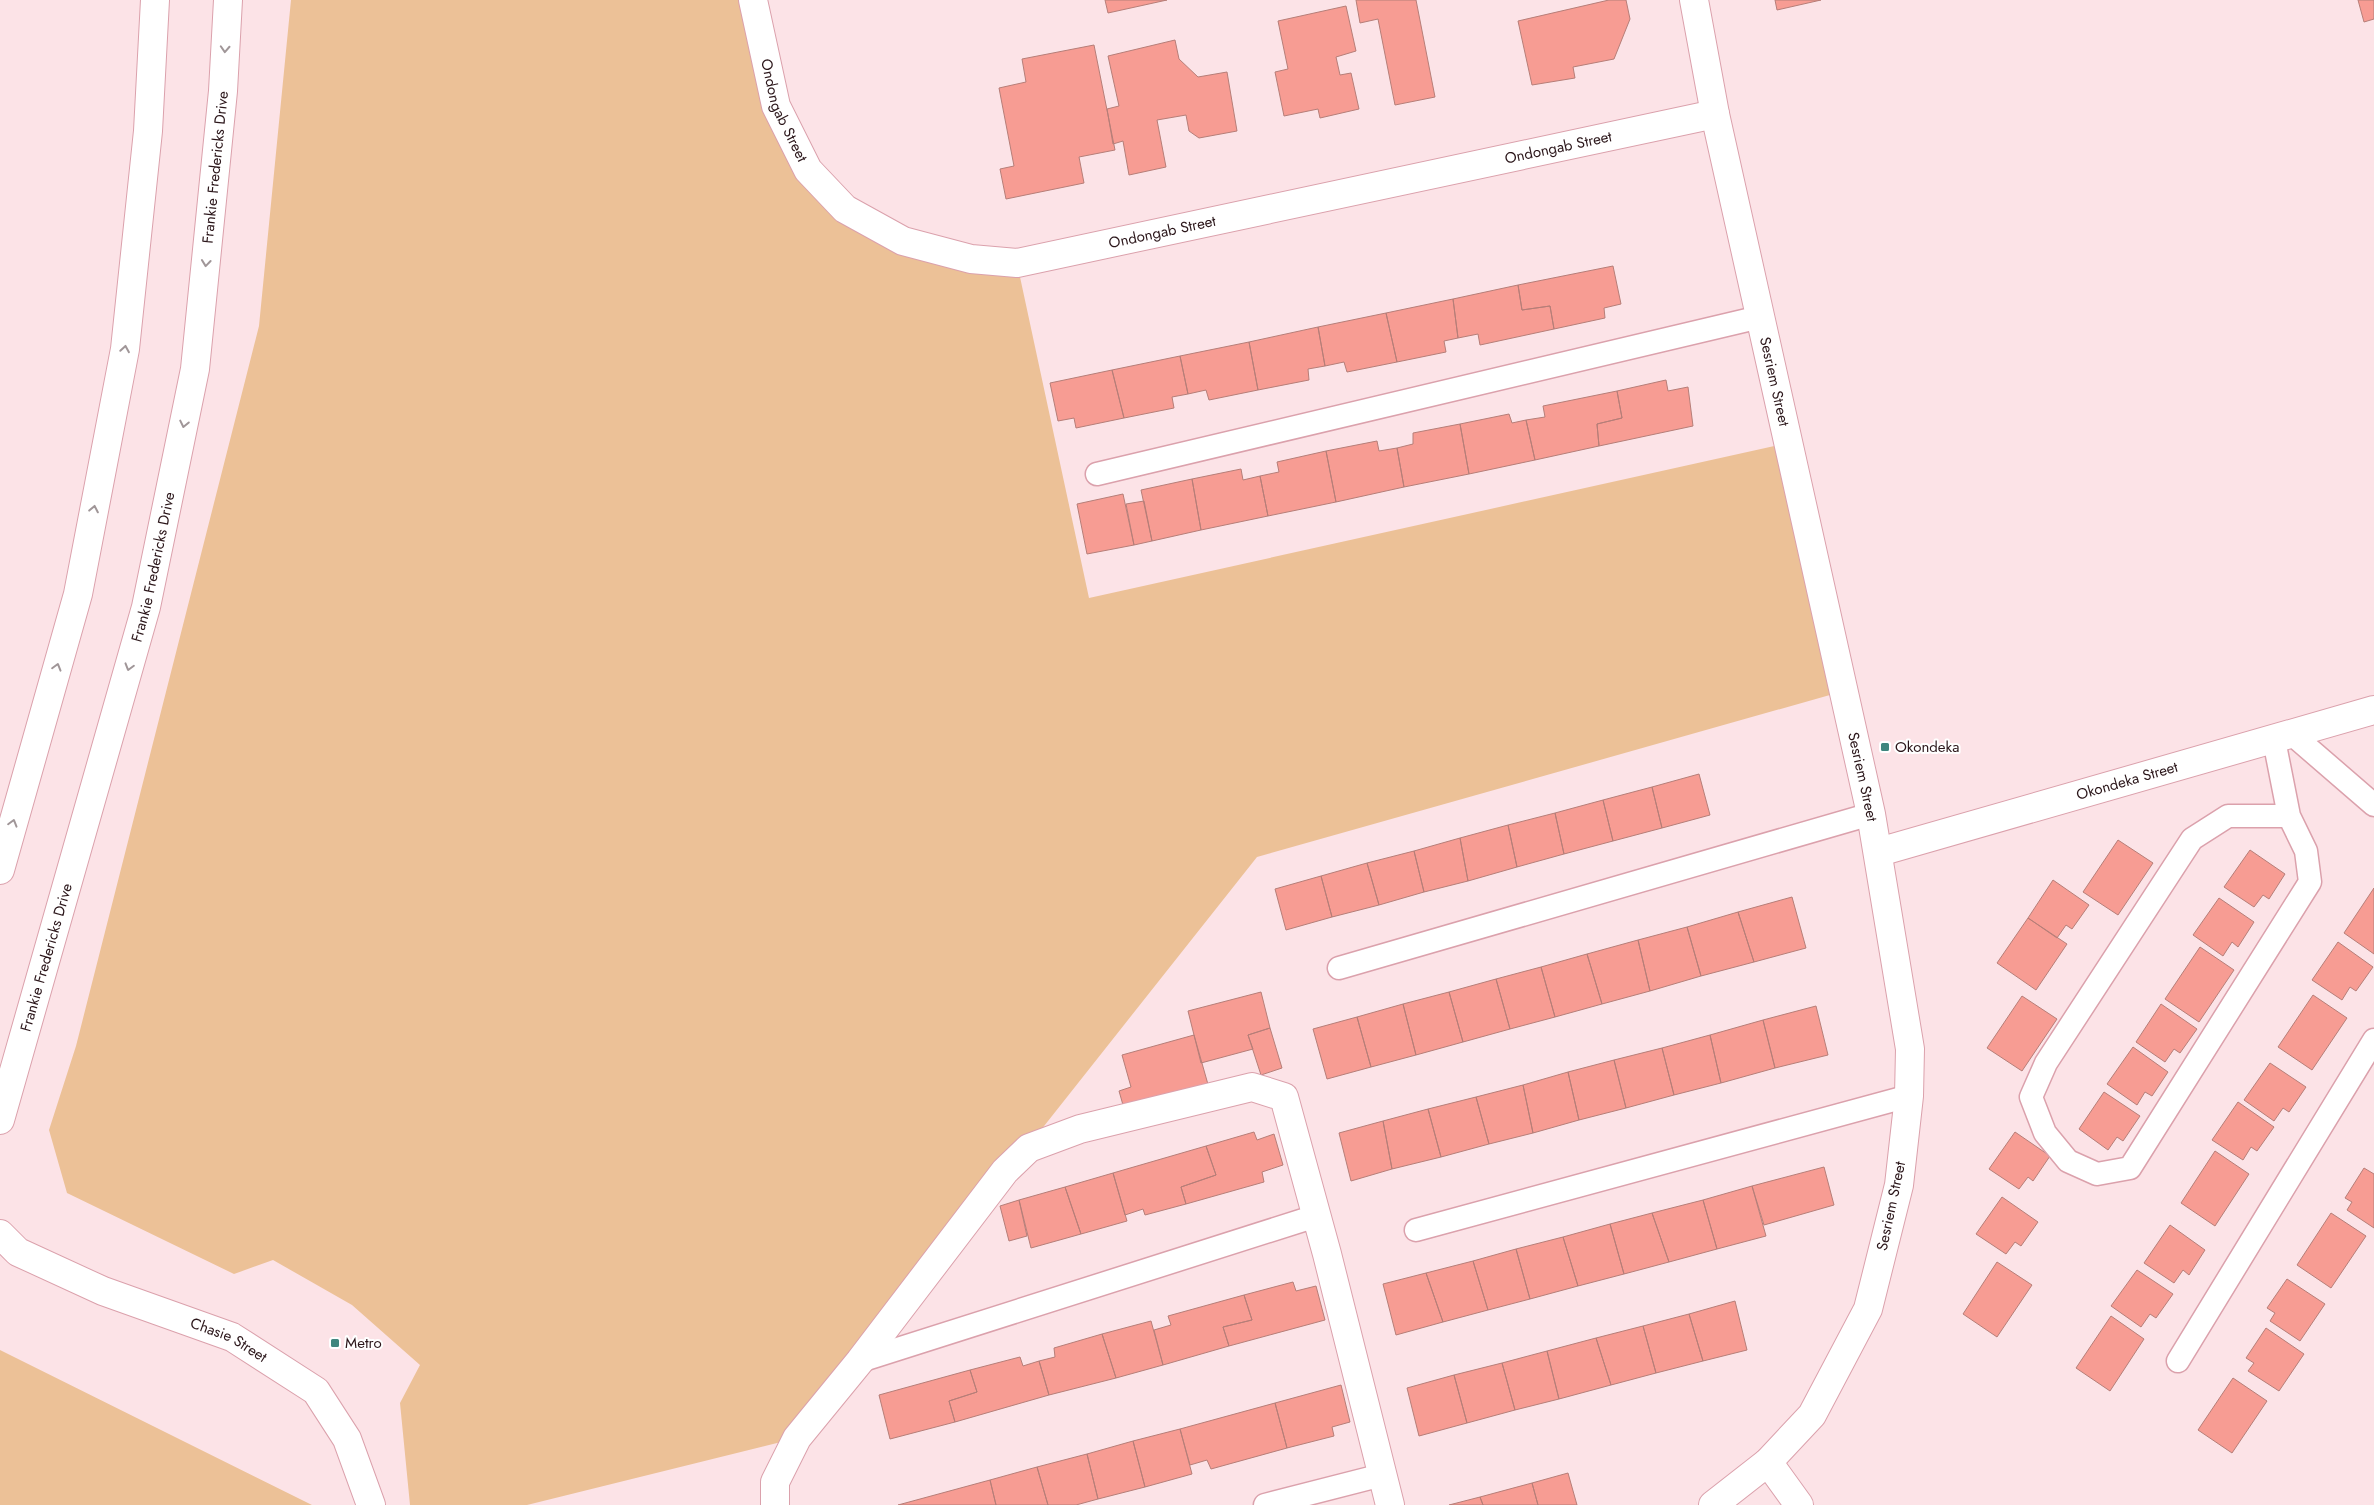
<svg xmlns="http://www.w3.org/2000/svg" width="2374" height="1505" viewBox="0 0 2374 1505" font-family="Jost,sans-serif">
<rect width="100%" height="100%" fill="#fce3e7"/>
<path fill="#ecc197" d="M291,0H753L776,106L845,209L1017,263L1089,598L1788,443L1844,691L1257,857L797,1438L527,1505H410L400,1403L420,1365L352,1305L273,1260L234,1274L67,1193L49,1130L76,1046L259,326Z
M0,1350L312,1505H0Z"/>
<path fill="#f79c93" stroke="#b67e78" d="M1105,0H1167L1108,13Z
M1356,0H1416L1435,97L1395,105L1378,19L1360,23Z
M1609,0H1626L1630,19L1614,59L1573,67L1575,78L1532,85L1518,21Z
M1775,0H1821L1777,10Z
M2358,0H2374V19L2364,22Z
M1346,6L1356,51L1336,57L1340,75L1351,73L1359,109L1320,118L1318,109L1284,116L1275,72L1288,69L1278,21Z
M1175,40L1179,59L1198,77L1227,72L1237,131L1199,138L1189,131L1186,115L1157,120L1166,167L1129,175L1123,141L1113,144L1107,109L1119,106L1108,56Z
M1094,45L1115,150L1079,157L1084,183L1006,199L1000,169L1014,166L999,88L1026,82L1022,59Z
M1613,266L1621,304L1604,308L1605,318L1554,329L1550,306L1522,310L1518,285Z
M1518,285L1522,310L1550,306L1554,329L1480,345L1478,334L1458,338L1453,299Z
M1453,299L1458,338L1444,341L1446,352L1397,362L1386,313Z
M1386,313L1397,362L1347,372L1344,362L1325,366L1318,327Z
M1318,327L1325,366L1308,369L1309,380L1258,390L1249,342Z
M1249,342L1258,390L1209,400L1206,390L1188,394L1180,356Z
M1180,356L1188,394L1172,397L1174,408L1124,418L1112,370Z
M1112,370L1124,418L1076,428L1074,418L1058,421L1050,383Z
M1666,380L1668,391L1688,387L1693,426L1599,446L1597,424L1622,418L1617,391Z
M1617,391L1622,418L1597,424L1599,446L1535,460L1526,420L1545,417L1543,406Z
M1509,414L1512,423L1526,420L1535,460L1469,474L1460,424Z
M1460,424L1469,474L1404,487L1397,448L1413,444V433Z
M1377,441L1379,451L1397,448L1404,487L1336,502L1326,451Z
M1326,451L1336,502L1268,516L1260,476L1279,472L1277,462Z
M1241,469L1243,480L1260,476L1268,516L1201,530L1192,479Z
M1192,479L1201,530L1152,541L1141,490Z
M1123,494L1134,545L1087,554L1077,504Z
M1144,501L1152,541L1134,545L1126,504Z
M1699,774L1710,815L1662,828L1652,787Z
M1652,787L1662,828L1613,841L1603,800Z
M1603,800L1613,841L1564,854L1555,813Z
M1555,813L1564,854L1517,867L1508,825Z
M1508,825L1517,867L1468,881L1460,838Z
M1460,838L1468,881L1424,892L1414,851Z
M2118,840L2153,863L2118,915L2083,892Z
M2250,850L2285,874L2269,899L2263,895L2254,907L2224,887Z
M1414,851L1424,892L1379,905L1367,863Z
M1367,863L1379,905L1332,917L1321,876Z
M1321,876L1332,917L1286,930L1275,889Z
M2053,880L2089,905L2072,929L2066,925L2057,938L2028,918Z
M2374,888V954L2344,933Z
M1792,897L1806,948L1754,962L1738,912Z
M2219,898L2254,922L2238,947L2232,942L2223,956L2193,935Z
M1738,912L1754,962L1701,976L1687,927Z
M2028,918L2067,944L2036,990L1997,963Z
M1687,927L1701,976L1650,991L1638,940Z
M1638,940L1650,991L1602,1004L1587,954Z
M2338,942L2373,967L2356,991L2350,987L2342,1000L2312,980Z
M2200,947L2234,970L2199,1022L2165,999Z
M1587,954L1602,1004L1555,1017L1541,967Z
M1541,967L1555,1017L1510,1029L1496,979Z
M1496,979L1510,1029L1463,1042L1449,992Z
M1261,992L1270,1028L1248,1035L1253,1049L1201,1063L1188,1011Z
M1449,992L1463,1042L1416,1055L1403,1004Z
M2313,995L2347,1018L2312,1070L2278,1047Z
M2022,996L2057,1019L2022,1071L1987,1048Z
M1403,1004L1416,1055L1371,1067L1357,1017Z
M2161,1004L2197,1029L2180,1053L2174,1049L2165,1062L2136,1042Z
M1816,1006L1828,1055L1775,1068L1763,1020Z
M1357,1017L1371,1067L1327,1079L1313,1029Z
M1763,1020L1775,1068L1721,1083L1710,1035Z
M1270,1028L1282,1068L1261,1075L1248,1035Z
M1194,1035L1209,1088L1125,1112L1119,1091L1131,1087L1122,1055Z
M1710,1035L1721,1083L1674,1095L1662,1048Z
M2133,1047L2168,1072L2152,1096L2145,1092L2137,1105L2107,1084Z
M1662,1048L1674,1095L1626,1108L1614,1060Z
M1614,1060L1626,1108L1579,1120L1568,1072Z
M2270,1063L2306,1087L2289,1112L2283,1108L2274,1121L2244,1100Z
M1568,1072L1579,1120L1533,1133L1523,1085Z
M1523,1085L1533,1133L1489,1144L1476,1097Z
M2104,1092L2140,1116L2123,1141L2117,1137L2108,1150L2079,1129Z
M1476,1097L1489,1144L1441,1157L1428,1109Z
M2238,1102L2274,1127L2257,1151L2251,1147L2243,1160L2212,1140Z
M1428,1109L1441,1157L1392,1169L1383,1121Z
M1383,1121L1392,1169L1351,1181L1339,1133Z
M1254,1132L1257,1140L1274,1134L1283,1165L1262,1172L1264,1182L1186,1204L1181,1187L1216,1175L1206,1146Z
M2015,1132L2050,1156L2033,1181L2028,1177L2019,1189L1989,1169Z
M1206,1146L1216,1175L1181,1187L1186,1204L1145,1215L1143,1209L1125,1215L1113,1173Z
M2215,1151L2249,1174L2215,1226L2181,1203Z
M1824,1167L1834,1205L1764,1225L1752,1186Z
M2364,1168L2374,1174V1228L2347,1210L2352,1202L2345,1198Z
M1113,1173L1127,1221L1081,1234L1065,1187Z
M1752,1186L1766,1236L1717,1249L1703,1200Z
M1065,1187L1081,1234L1031,1248L1019,1200Z
M2002,1197L2038,1222L2021,1246L2015,1242L2006,1254L1976,1234Z
M1019,1200L1027,1236L1009,1241L1000,1206Z
M1703,1200L1717,1249L1669,1262L1652,1213Z
M1652,1213L1669,1262L1624,1274L1610,1224Z
M2331,1213L2366,1236L2331,1288L2297,1265Z
M1610,1224L1624,1274L1578,1286L1563,1237Z
M2170,1225L2205,1250L2189,1275L2183,1270L2174,1283L2144,1263Z
M1563,1237L1578,1286L1530,1299L1516,1249Z
M1516,1249L1530,1299L1488,1310L1473,1261Z
M1473,1261L1488,1310L1443,1322L1426,1273Z
M1997,1262L2032,1285L1997,1337L1963,1314Z
M2137,1270L2173,1294L2156,1318L2150,1314L2141,1327L2111,1306Z
M1426,1273L1443,1322L1396,1335L1383,1284Z
M2287,1279L2325,1304L2300,1341L2270,1321L2275,1313L2267,1308Z
M1293,1282L1296,1291L1316,1286L1325,1320L1229,1346L1223,1327L1252,1320L1244,1295Z
M1244,1295L1252,1320L1223,1327L1229,1346L1163,1365L1154,1330L1171,1325L1168,1316Z
M1735,1301L1747,1350L1703,1361L1689,1314Z
M1689,1314L1703,1361L1656,1373L1643,1326Z
M2111,1316L2144,1339L2110,1391L2076,1368Z
M1151,1321L1163,1365L1116,1378L1102,1334Z
M1643,1326L1656,1373L1611,1385L1596,1338Z
M2266,1328L2304,1354L2279,1391L2248,1371L2254,1363L2246,1358Z
M1102,1334L1116,1378L1049,1395L1039,1361L1055,1357L1054,1348Z
M1596,1338L1611,1385L1559,1399L1547,1351Z
M1547,1351L1559,1399L1515,1410L1502,1363Z
M1020,1357L1023,1366L1039,1361L1049,1395L955,1422L949,1401L977,1392L970,1370Z
M1502,1363L1515,1410L1467,1423L1454,1375Z
M970,1370L977,1392L949,1401L955,1422L890,1439L879,1395Z
M1454,1375L1467,1423L1419,1436L1407,1388Z
M2233,1378L2267,1401L2232,1453L2198,1430Z
M1341,1385L1350,1422L1332,1427L1334,1436L1287,1448L1275,1403Z
M1275,1403L1287,1448L1211,1469L1207,1460L1190,1465L1180,1429Z
M1180,1429L1192,1474L1145,1487L1133,1441Z
M1133,1441L1145,1487L1098,1499L1087,1454Z
M1087,1454L1098,1499L1076,1505H1048L1037,1467Z
M1037,1467L1048,1505H996L990,1480Z
M1568,1473L1577,1505H1538L1532,1483Z
M990,1480L996,1505H898Z
M1532,1483L1538,1505H1483L1480,1497Z
M1480,1497L1483,1505H1449Z"/>
<g fill="none" stroke-linecap="round" stroke-linejoin="round">
<g stroke="#dba1ac" stroke-width="25">
<path id="service" d="M1097,474L1760,317
M2293,735L2374,805
M2274,740L2289,816L2306,851L2310,882L2130,1168L2097,1174L2068,1161L2045,1133L2031,1097L2046,1063L2192,839L2228,816H2289
M1339,968L1871,814
M1416,1230L1909,1096
M860,1361L1316,1216
M2178,1361L2374,1040
M1265,1505L1382,1475"/>
</g>
<g stroke="#dba1ac" stroke-width="30">
<g id="minor">
<path id="s1" d="M753,0L776,106L808,170L845,209L903,241L971,259L1017,263L1715,114"/>
<path id="s2" d="M1694,0L1715,114L1871,814L1910,1049L1909,1096L1899,1185L1868,1309L1812,1415L1768,1462L1713,1505"/>
<path id="s3" d="M1879,852L2374,710"/>
<path id="s4" d="M0,1234L18,1252L103,1291L232,1337L316,1391L347,1439L371,1505"/>
<path d="M1768,1462L1799,1505"/>
<path d="M775,1505V1482L797,1438L860,1361L1005,1171L1029,1148L1080,1129L1252,1087L1284,1097L1327,1254L1390,1505"/>
</g>
</g>
<g stroke="#dba1ac" stroke-width="30">
<g id="secondary">
<path d="M0,870L78,594L125,349L148,131L155,0"/>
<path id="s5" d="M0,1120L146,607L195,369L223,91L228,0"/>
</g>
</g>
<use href="#service" stroke="#fff" stroke-width="22"/>
<use href="#minor" stroke="#fff" stroke-width="28"/>
<use href="#secondary" stroke="#fff" stroke-width="28"/>
</g>
<defs><path id="oneway-chevron" d="M-2-3.5L2.5 0L-2 3.5" fill="none" stroke-width="1.6" stroke-linecap="round" stroke-linejoin="round" transform="scale(1.25)"/></defs>
<g stroke="#a09698">
<use href="#oneway-chevron" transform="translate(225 49) rotate(93)"/>
<use href="#oneway-chevron" transform="translate(206 263) rotate(96)"/>
<use href="#oneway-chevron" transform="translate(125 349) rotate(-81)"/>
<use href="#oneway-chevron" transform="translate(184 424) rotate(102)"/>
<use href="#oneway-chevron" transform="translate(94 509) rotate(-79)"/>
<use href="#oneway-chevron" transform="translate(57 667) rotate(-74)"/>
<use href="#oneway-chevron" transform="translate(129 667) rotate(106)"/>
<use href="#oneway-chevron" transform="translate(13 823) rotate(-74)"/>
</g>
<g fill="#3f867e" stroke="#fff" stroke-width="2">
<rect x="1880" y="742" width="10" height="10" rx="2.5"/>
<rect x="330" y="1338" width="10" height="10" rx="2.5"/>
</g>
<g text-anchor="middle" dominant-baseline="central" stroke-width="4" stroke-linejoin="round" paint-order="stroke">
<g font-size="15" fill="#2b161a" stroke="#fff">
<text stroke="none"><textPath href="#s1" startOffset="115">Ondongab Street</textPath></text>
<text stroke="none"><textPath href="#s1" startOffset="970">Ondongab Street</textPath></text>
<text stroke="none"><textPath href="#s5" startOffset="979">Frankie Fredericks Drive</textPath></text>
<text stroke="none"><textPath href="#s1" startOffset="565">Ondongab Street</textPath></text>
<text stroke="none"><textPath href="#s2" startOffset="390">Sesriem Street</textPath></text>
<text stroke="none"><textPath href="#s5" startOffset="574">Frankie Fredericks Drive</textPath></text>
<text stroke="none"><textPath href="#s2" startOffset="795">Sesriem Street</textPath></text>
<text stroke="none"><textPath href="#s3" startOffset="258">Okondeka Street</textPath></text>
<text stroke="none"><textPath href="#s5" startOffset="169">Frankie Fredericks Drive</textPath></text>
<text transform="translate(1891 1206) rotate(-78)">Sesriem Street</text>
<text stroke="none"><textPath href="#s4" startOffset="254">Chasie Street</textPath></text>
</g>
<g font-size="15" fill="#2b161a" stroke="#fff" text-anchor="start">
<text x="1895" y="747">Okondeka</text>
<text x="345" y="1343">Metro</text>
</g>
</g>
</svg>
